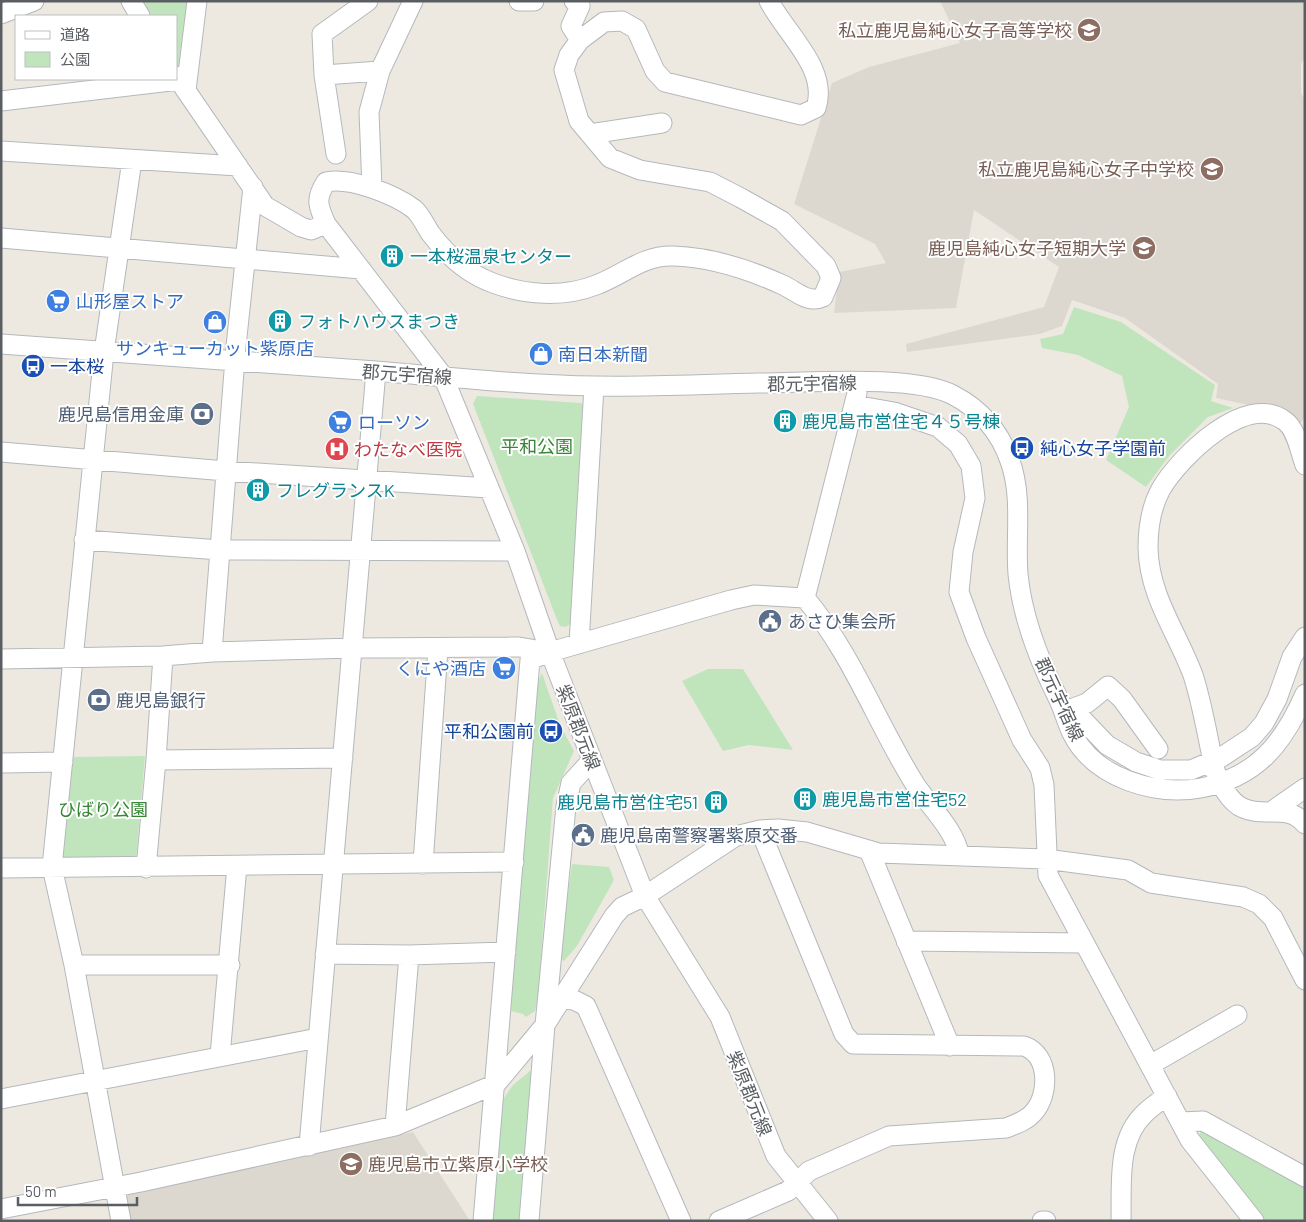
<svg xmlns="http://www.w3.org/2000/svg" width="1306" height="1222" viewBox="0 0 1306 1222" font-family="Barlow,'Noto Sans JP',sans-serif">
<rect width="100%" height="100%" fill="#ede9e1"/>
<path fill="#ddd8cf" d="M940,1H1305V57L1301,64V93L1305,100V417L1300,424L1285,412L1270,406L1248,405L1216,398L1218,384L1125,318L1072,300L1062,326L1040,334L907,352L906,344L1044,307L1059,267L974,210L956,308L834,313L839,272L886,263L875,244L794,204L832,83L869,67L960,43Z
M413,1132L470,1221H127L123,1196Z"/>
<path fill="#c0e5bd" d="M138,1H192L184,65L177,68L176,65V16H147Z
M1074,307L1121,322L1215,385L1211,401L1233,408L1208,417L1169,456L1146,487L1106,460L1129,407L1122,376L1078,355L1042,348L1040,339L1063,334Z
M477,396L581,403L585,405L570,624L566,627L560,626L558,622L473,404Z
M708,669H743L793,750L749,745L723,751L682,681Z
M542,673L560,725L574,751L553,798L538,997L535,1011L526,1017L523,1014L511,1011L519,854L535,688Z
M145,756L136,860L62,859L69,757Z
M572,864L609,867L614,880L577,946L564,961L559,958Z
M530,1071L535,1073L522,1221H490L502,1101L513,1085Z
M1202,1129L1305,1184V1221H1264L1198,1137Z"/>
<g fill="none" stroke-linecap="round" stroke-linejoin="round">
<g stroke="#b4b8bc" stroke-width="21">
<path id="minor" d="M131,1L140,16
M368,1L322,34L324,75L380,71
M519,1H534
M574,1L580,6L571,26L580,40
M769,1C786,34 829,69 816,108L801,115L665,82L655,71L636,29L622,21L604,22L580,40L569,55L564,70L579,121L610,158L640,170L710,182L741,198L782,221L826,266L831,278L823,297C808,304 796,291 783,285C750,270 709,257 673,256C643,255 623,275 596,285C563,298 525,295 493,283C468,274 447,255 431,234C426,227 421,215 414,209C394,194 350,177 326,182C315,199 318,206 326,224L443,376L515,551L550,652L645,896L720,1017L776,1156L828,1221
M1,14L34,1
M324,75L336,154
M176,76L265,206L301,227L311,230L326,224
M186,90L197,1
M1,101L179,80
M590,134L662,123
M1,151L238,166
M372,188L369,112L380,71L413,1
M1,238L361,269
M1,344C126,353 251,362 376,371C449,377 523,385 596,386C650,387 705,384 759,383C806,383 914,374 953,395C980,409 1000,432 1010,461C1023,497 1015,536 1018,574C1022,616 1039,660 1058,698C1064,710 1067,724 1073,735C1096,779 1156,796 1201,788C1257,777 1283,744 1305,694
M857,393L805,598C851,652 876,721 913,781C926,803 955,829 959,854
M854,405L894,412L938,427L958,444L971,466L975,498L963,552L959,592L976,638L1022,740L1040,768L1044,785L1048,875L1190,1140L1254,1221
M1,452L226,471L489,488
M1305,465C1300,452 1297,430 1285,421C1246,391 1179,458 1161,489C1151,507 1148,528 1148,548C1149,596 1177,632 1193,675C1203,706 1208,740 1215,771C1221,784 1229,802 1243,808C1264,818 1288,803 1305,824
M84,540L220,550L515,551
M579,644L594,386
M212,652L236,346L253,187
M1,659L163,656L212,652L353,648L519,647L549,652
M1065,711L1084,721L1107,745L1136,762L1160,770H1191L1220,758L1252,737L1264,723L1277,699L1292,657L1305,637
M1065,711L1087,703L1108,686L1122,699L1158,749
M156,760L343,758
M1,763L63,762
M1272,811L1305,788
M869,850L950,1046
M423,864L438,648
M1,868L514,862
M146,868L156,760L163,656
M906,941L1082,943
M325,954L409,955L506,952
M74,965H230
M562,999L574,1000L586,1006L681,1221
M220,1056L237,866
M1150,1065L1237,1015
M1,1099L318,1038
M1181,1122L1203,1121L1305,1177
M395,1126L409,955
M309,1146L376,371
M1,1209L141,1182L395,1126L496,1084L545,1025L614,916L622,907L645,896L736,836L760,830L778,829L807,832L879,853L1046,859L1128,870L1151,883L1243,897L1259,904L1273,918L1305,980
M121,1221L74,965L52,867L104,352L132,160
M483,1221L530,660L550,652L731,600L754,595L805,598
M529,1221L545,1025L566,806L571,783L592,760
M719,1221L788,1191L809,1171L889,1136L1006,1128C1016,1124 1026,1121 1033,1113C1050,1095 1050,1055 1024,1046L853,1044L844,1034L760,830
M1042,1221H1046
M1121,1221C1122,1185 1116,1140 1145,1113C1152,1106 1160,1101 1167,1096"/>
</g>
<use href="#minor" stroke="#fff" stroke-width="19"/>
</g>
<defs>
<g id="school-disc" transform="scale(1.25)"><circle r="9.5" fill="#8d6e63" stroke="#fff"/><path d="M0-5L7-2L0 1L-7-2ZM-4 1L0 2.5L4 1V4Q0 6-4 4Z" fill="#fff"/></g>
<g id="university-disc" transform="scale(1.25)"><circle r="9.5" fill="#8d6e63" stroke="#fff"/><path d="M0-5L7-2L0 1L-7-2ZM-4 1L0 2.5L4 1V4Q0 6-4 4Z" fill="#fff"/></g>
<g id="building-disc" transform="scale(1.25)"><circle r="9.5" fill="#0f9aa8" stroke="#fff"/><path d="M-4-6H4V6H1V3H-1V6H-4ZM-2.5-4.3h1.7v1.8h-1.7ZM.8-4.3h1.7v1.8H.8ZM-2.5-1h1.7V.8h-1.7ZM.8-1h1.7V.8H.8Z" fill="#fff"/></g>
<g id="supermarket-disc" transform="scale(1.25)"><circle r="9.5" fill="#3f7fe0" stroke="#fff"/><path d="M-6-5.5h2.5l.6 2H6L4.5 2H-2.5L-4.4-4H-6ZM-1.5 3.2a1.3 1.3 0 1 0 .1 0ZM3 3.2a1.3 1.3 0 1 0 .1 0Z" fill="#fff"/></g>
<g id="shop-disc" transform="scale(1.25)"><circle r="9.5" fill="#3f7fe0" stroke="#fff"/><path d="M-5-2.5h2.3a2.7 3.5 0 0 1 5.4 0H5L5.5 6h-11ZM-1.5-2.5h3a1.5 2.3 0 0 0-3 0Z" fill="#fff"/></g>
<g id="bus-disc" transform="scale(1.25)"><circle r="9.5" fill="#1a4fb4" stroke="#fff"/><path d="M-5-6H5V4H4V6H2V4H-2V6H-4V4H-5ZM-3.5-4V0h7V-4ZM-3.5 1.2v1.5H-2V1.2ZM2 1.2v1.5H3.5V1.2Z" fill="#fff"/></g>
<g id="bank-disc" transform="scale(1.25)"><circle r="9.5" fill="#5c6f8a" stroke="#fff"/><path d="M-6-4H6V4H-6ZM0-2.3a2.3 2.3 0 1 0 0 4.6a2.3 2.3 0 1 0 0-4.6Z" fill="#fff"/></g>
<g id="hospital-disc" transform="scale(1.25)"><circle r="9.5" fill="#e0444e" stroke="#fff"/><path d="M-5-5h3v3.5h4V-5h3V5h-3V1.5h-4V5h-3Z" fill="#fff"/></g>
<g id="civic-disc" transform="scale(1.25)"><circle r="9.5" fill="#5c6f8a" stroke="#fff"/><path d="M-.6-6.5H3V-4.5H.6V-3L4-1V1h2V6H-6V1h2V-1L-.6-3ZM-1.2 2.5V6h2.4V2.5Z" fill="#fff"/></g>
</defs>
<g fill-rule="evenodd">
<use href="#school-disc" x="1089" y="30"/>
<use href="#school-disc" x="1212" y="169"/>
<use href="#university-disc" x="1144" y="248"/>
<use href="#building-disc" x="392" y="256"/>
<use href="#supermarket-disc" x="58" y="301"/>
<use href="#building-disc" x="280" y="321"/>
<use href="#shop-disc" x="215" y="322"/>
<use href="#shop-disc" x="541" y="354"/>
<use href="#bus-disc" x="33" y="366"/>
<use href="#bank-disc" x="202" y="414"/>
<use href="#building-disc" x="785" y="421"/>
<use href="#supermarket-disc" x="340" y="422"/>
<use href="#bus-disc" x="1022" y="448"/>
<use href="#hospital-disc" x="337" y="449"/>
<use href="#building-disc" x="258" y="490"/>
<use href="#civic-disc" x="770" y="621"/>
<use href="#supermarket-disc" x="504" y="668"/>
<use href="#bank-disc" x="99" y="700"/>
<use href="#bus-disc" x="551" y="731"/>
<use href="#building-disc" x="805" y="799"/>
<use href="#building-disc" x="716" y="802"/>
<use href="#civic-disc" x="583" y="835"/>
<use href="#school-disc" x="351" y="1164"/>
</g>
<g text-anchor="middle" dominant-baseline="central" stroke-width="4" stroke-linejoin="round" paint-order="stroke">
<g font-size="18" fill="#785e54" stroke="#fff" text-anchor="end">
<text x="1072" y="30">私立鹿児島純心女子高等学校</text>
<text x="1194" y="169">私立鹿児島純心女子中学校</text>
<text x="1126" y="248">鹿児島純心女子短期大学</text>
<text x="368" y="1164" text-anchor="start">鹿児島市立紫原小学校</text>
</g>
<g font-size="18" fill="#0d838f" stroke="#fff" text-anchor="start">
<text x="410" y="256">一本桜温泉センター</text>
<text x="298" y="321">フォトハウスまつき</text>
<text x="802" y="421">鹿児島市営住宅４５号棟</text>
<text x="276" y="490">フレグランスK</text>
<text x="822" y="799">鹿児島市営住宅52</text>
<text x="698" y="802" text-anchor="end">鹿児島市営住宅51</text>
</g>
<g font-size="18" fill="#366cbe" stroke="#fff" text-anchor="start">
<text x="76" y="301">山形屋ストア</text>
<text x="215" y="348" text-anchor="middle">サンキューカット紫原店</text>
<text x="558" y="354">南日本新聞</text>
<text x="358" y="422">ローソン</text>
<text x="486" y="668" text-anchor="end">くにや酒店</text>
</g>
<g font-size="18" fill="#164399" stroke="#fff" text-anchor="start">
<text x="50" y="366">一本桜</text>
<text x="1040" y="448">純心女子学園前</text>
<text x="534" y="731" text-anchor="end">平和公園前</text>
</g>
<g font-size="18" fill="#5a5e62" stroke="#fff">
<text transform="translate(407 374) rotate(4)">郡元宇宿線</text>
<text transform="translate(812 383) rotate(-1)">郡元宇宿線</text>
<text transform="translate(1060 699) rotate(65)">郡元宇宿線</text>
<text transform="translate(579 727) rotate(69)">紫原郡元線</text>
<text transform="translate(750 1093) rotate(68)">紫原郡元線</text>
</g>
<g font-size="18" fill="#4e5e75" stroke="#fff" text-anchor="start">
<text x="184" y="414" text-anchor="end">鹿児島信用金庫</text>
<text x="788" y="621">あさひ集会所</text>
<text x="116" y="700">鹿児島銀行</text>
<text x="600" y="835">鹿児島南警察署紫原交番</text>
</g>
<g font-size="18" fill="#378635" stroke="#fff">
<text x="537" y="446">平和公園</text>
<text x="103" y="809">ひばり公園</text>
</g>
<g font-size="18" fill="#be3a42" stroke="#fff" text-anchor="start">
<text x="354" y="449">わたなべ医院</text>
</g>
</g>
<rect width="1306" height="1222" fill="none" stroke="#5a5e62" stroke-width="5"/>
<rect x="15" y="15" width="162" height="65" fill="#ffffff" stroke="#bdbfc0"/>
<rect x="25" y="31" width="25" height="8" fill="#ffffff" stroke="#bdbfc0"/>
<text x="60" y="40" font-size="15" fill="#5a5e62">道路</text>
<rect x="25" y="52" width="25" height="15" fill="#c0e5bd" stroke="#bdbfc0"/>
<text x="60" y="65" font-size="15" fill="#5a5e62">公園</text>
<path d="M18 1197v8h119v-8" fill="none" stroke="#5a5e62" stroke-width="2.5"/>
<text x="25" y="1197" font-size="15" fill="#5a5e62" stroke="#ffffff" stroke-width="4" paint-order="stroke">50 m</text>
</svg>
